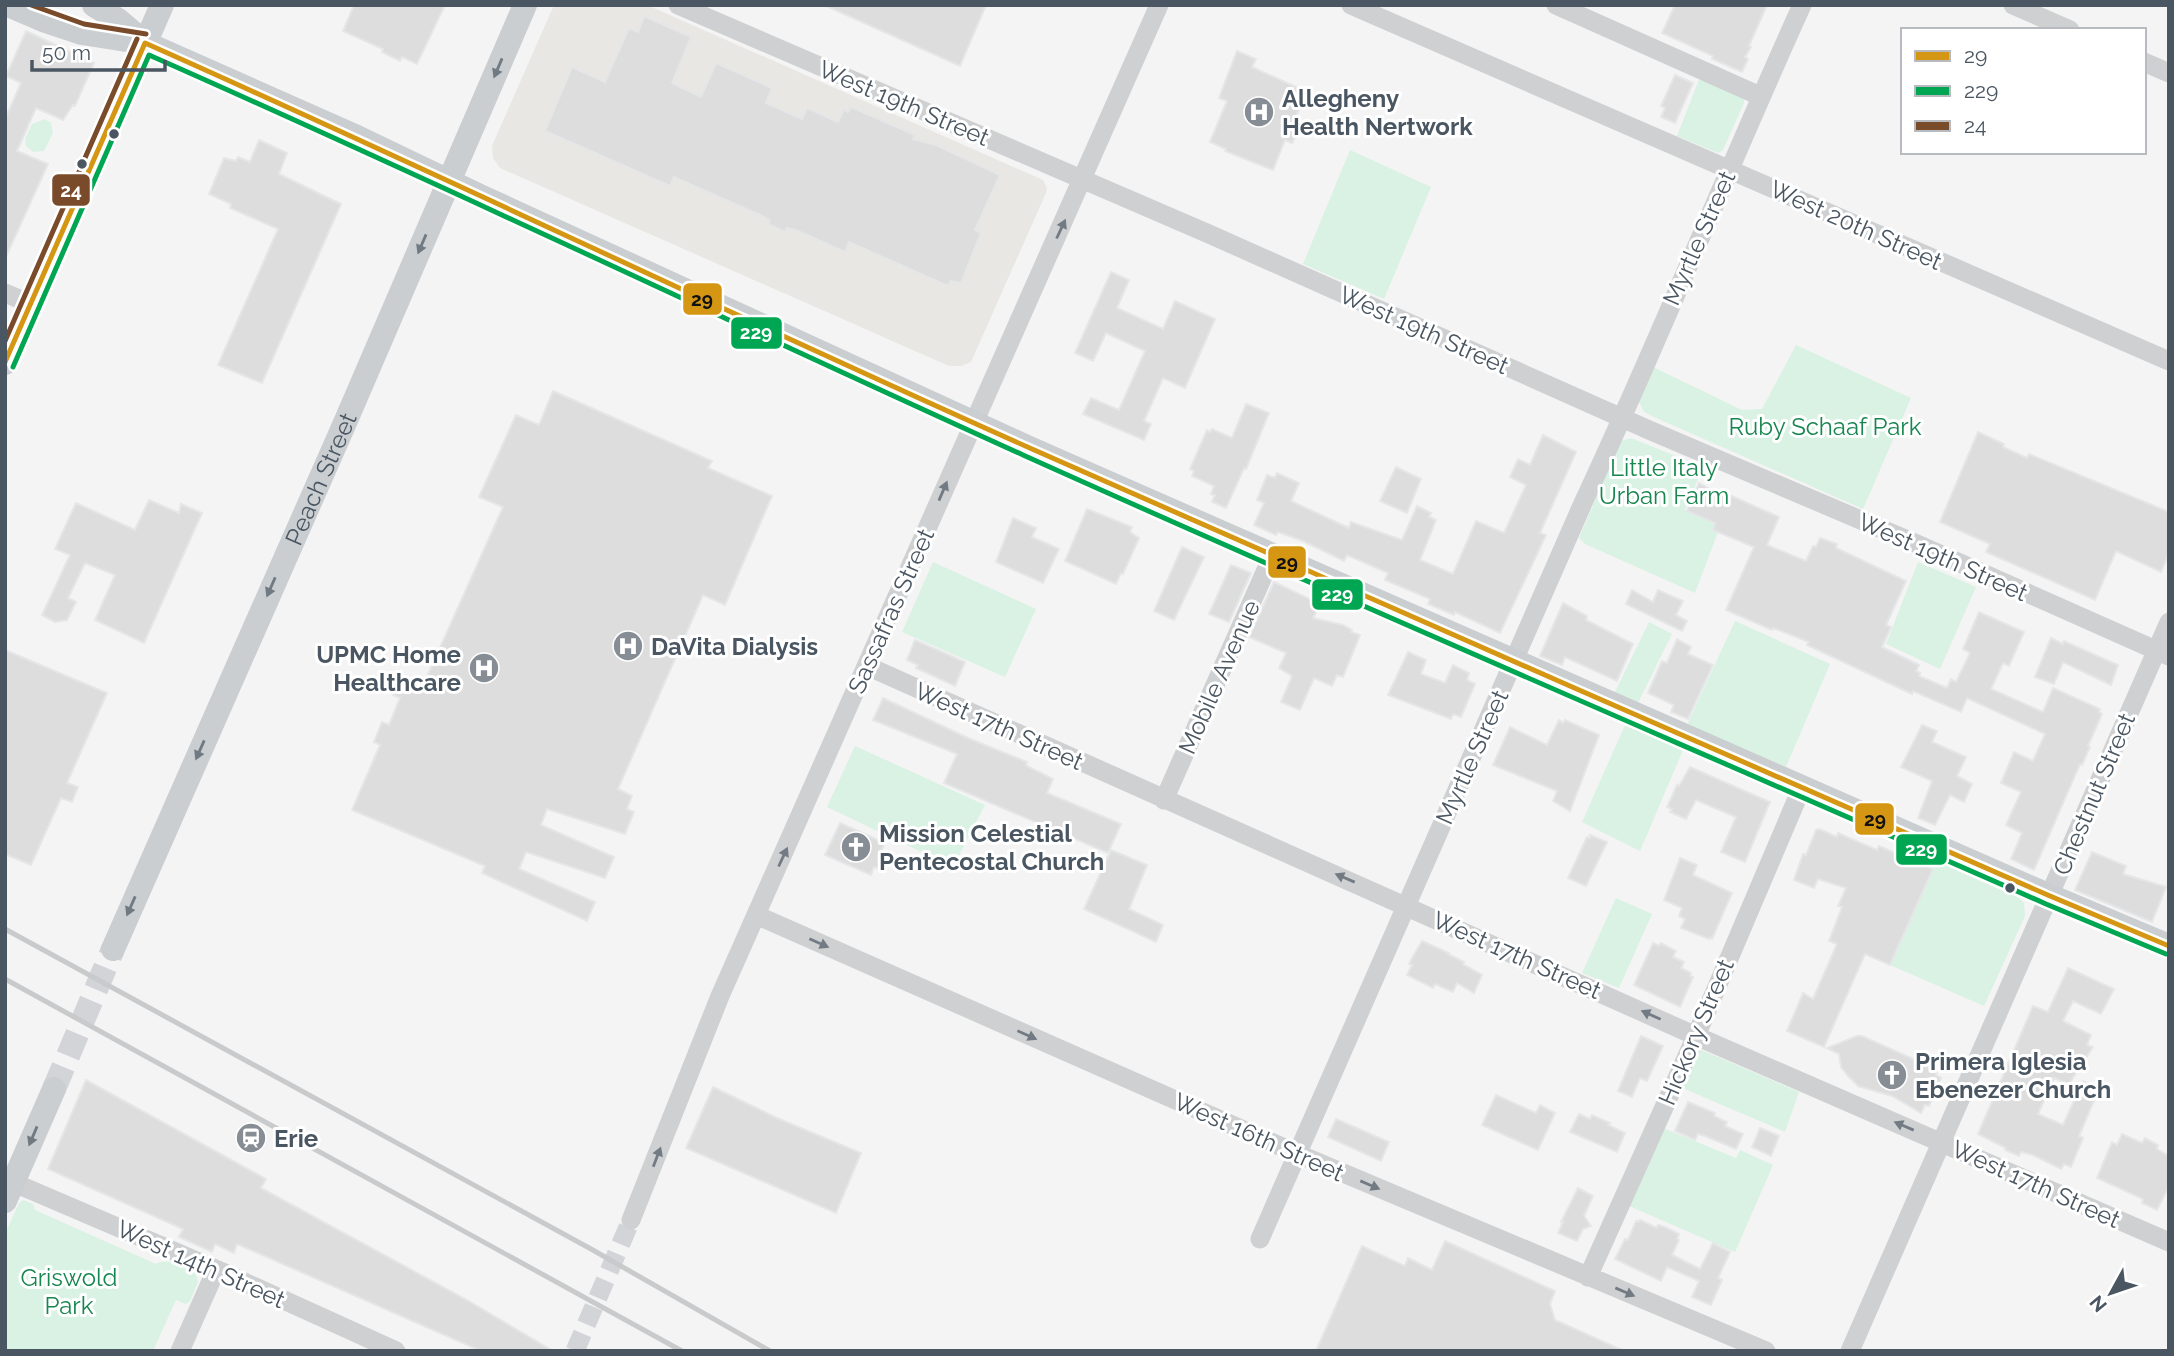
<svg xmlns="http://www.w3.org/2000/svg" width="2174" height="1356" viewBox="0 0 2174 1356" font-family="Raleway,sans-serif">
<rect width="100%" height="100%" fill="#f4f4f4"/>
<path fill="#e8e7e3" d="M554,5H647L1043,180L1047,188L1046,193L971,362L961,366H949L500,168L493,158L492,146Z"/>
<path fill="#d9f2e3" d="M1700,77L1744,99V103L1723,150L1718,153L1677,136Z
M45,119L51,123L53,133L44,151L33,152L26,146L25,139L32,124Z
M1350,150L1431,187L1384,299L1303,264Z
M1796,345L1911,398L1863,509L1654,417L1644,412L1639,402L1653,367L1742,410L1762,409Z
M1631,438L1703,467L1685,510L1715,523L1713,529L1718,532L1695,593L1585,544L1579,538L1619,445L1621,441Z
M933,562L1036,609L1005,677L902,632Z
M1918,562L1976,587L1940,669L1886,644Z
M1735,621L1830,664L1786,767L1687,725Z
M1649,622L1672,634L1638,703L1614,694Z
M1625,725L1683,750L1640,851L1582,822Z
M855,746L985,805L953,867L827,807Z
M1936,861L2019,898L2024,903L2025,916L1984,1006L1890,965Z
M1616,898L1652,914L1619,988L1582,973Z
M1697,1048L1799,1092L1785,1132L1680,1087Z
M1663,1128L1736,1158L1740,1150L1773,1165L1735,1252L1629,1206Z
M23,1200L33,1204L35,1210L156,1264C169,1257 184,1267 196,1274L198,1282L190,1301L186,1304L176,1300L153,1351H5V1234L19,1203Z"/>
<path fill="#ddddde" stroke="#e5e6e7" stroke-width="2" d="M354,5H445L417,64L402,57L400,61L382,52L383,49L343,31Z
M824,5H986L960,66Z
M1675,5H1767L1749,46L1751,47L1745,57L1748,59L1742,72L1712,59L1713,56L1662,33Z
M644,16L691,37L672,83L701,97L716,63L772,88L766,103L802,119L807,108L838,122L844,109L848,112L851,107L915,135L913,139L936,145L1000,175L975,230L981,233L961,283L951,281L948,286L849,242L845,252L798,231L787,228L785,232L768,224L770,220L760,215L674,177L670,186L545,131L572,67L605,82L629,28L638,32Z
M26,31L94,63L75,106L73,105L63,120L36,108L17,151L48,164L5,259V119L21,83L6,76Z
M1237,51L1256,59L1252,67L1307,92L1294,121L1302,124L1292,143L1285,140L1273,170L1225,151L1226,149L1210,142L1227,101L1219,98Z
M1675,75L1693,83L1675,123L1661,117L1665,108L1661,106Z
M259,140L287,153L279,174L341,204L262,383L218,365L278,229L230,208L231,204L209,194L224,158L236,161L238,157L250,162Z
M1111,272L1129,280L1117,308L1163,329L1175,301L1215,319L1185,388L1163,378L1144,421L1151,424L1144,440L1083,414L1091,398L1119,410L1145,351L1106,333L1093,361L1075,353Z
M553,391L712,461L708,468L772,496L725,605L703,595L618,789L632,796L627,809L634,812L625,834L547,809L541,825L614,857L605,878L526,852L519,869L595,902L587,921L482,873L485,866L352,810L380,745L374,742L382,722L389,725L400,698L393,695L399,681L421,690L503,507L479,497L516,415L539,425Z
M1246,404L1269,413L1246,469L1244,468L1226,508L1212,502L1215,495L1211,494L1214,486L1192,476L1194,471L1190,469L1207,430L1210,432L1212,429L1232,438Z
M1978,432L2004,444L2003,447L2027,458L2029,454L2169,512V553L2161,572L2116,551L2095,600L1986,552L1990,544L1940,522Z
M1543,435L1576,452L1540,533L1546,535L1500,633L1455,612L1454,615L1428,604L1430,599L1385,580L1388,573L1347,555L1344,561L1303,541L1278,532L1276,535L1254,525L1264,503L1257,500L1267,475L1275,478L1277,473L1299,483L1291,501L1349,528L1351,522L1402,540L1417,506L1431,513L1429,517L1436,520L1420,560L1453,574L1476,521L1504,533L1526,485L1510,477L1518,459L1530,465Z
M1396,467L1421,479L1407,513L1380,501Z
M1699,483L1726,498L1727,494L1779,517L1767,545L1806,561L1813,546L1816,547L1820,538L1837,544L1836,548L1906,581L1886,625L1891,627L1882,647L1919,665L1916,671L1920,673L1919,676L1947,688L1951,679L1956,682L1970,653L1963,649L1979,612L2024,632L2009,666L2003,663L1991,689L2043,712L2053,688L2100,709L2099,712L2102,714L2088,746L2090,747L2082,765L2080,764L2034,870L2011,859L2022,833L2006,825L2021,792L2001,783L2014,752L2033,761L2045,734L1967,698L1961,712L1913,691L1912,694L1807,645L1809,642L1773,628L1772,630L1726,610L1754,547L1713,530L1715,523L1687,511Z
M149,500L179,513L181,504L202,513L144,643L95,620L115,575L85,563L68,598L76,602L67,620L55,622L42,615L70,555L55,549L76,503L135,530Z
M1087,509L1132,527L1130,532L1139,538L1123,574L1121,573L1116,584L1065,561Z
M1013,518L1036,528L1032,537L1059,549L1043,583L996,562Z
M1182,547L1204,557L1174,620L1154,611Z
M1231,565L1251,573L1229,622L1209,614Z
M1274,582L1320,604L1313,618L1343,625L1352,630L1351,632L1360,635L1343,677L1337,675L1332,686L1314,678L1300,710L1281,702L1292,676L1279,668L1286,653L1249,637Z
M1632,590L1653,602L1658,590L1683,601L1676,615L1687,621L1682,631L1626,604Z
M1563,603L1587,616L1586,620L1633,644L1617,681L1565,657L1562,665L1540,656Z
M2051,638L2063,644L2064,641L2118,665L2111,685L2063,662L2054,684L2035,677Z
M1677,639L1691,647L1688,654L1713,665L1688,719L1671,712L1674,705L1648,693L1662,661L1667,663Z
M915,640L965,662L955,686L916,668L918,665L907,660Z
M5,650L107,693L67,783L78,787L72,802L61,798L31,865L5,854Z
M1408,652L1426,660L1421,674L1445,683L1453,665L1469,673L1467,680L1475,684L1461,717L1453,714L1451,719L1388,695Z
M883,698L968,738L1027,762L1026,765L1029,767L1053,779L1047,793L1121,824L1108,853L944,783L957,754L873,720Z
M1559,720L1563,723L1565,720L1599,735L1570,811L1553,801L1557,791L1493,765L1510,727L1547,745Z
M1922,725L1937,731L1932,742L1966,757L1957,776L1972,784L1964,802L1950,795L1935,825L1918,818L1932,781L1901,767Z
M1690,767L1770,802L1745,862L1721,852L1736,817L1696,800L1686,819L1670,812L1672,809L1667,807L1677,785L1679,786Z
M840,823L885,843L881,851L890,855L883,871L874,867L871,875L825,855Z
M1819,829L1837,837L1838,833L1877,850L1879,846L1933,869L1890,965L1865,954L1824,1047L1787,1031L1803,993L1813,999L1837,944L1829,941L1842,907L1838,906L1846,888L1818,879L1814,888L1794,880L1803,854L1806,855L1816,830Z
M1590,835L1607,842L1586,886L1568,878L1587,837L1590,838Z
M1111,850L1147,865L1129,909L1163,925L1156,942L1084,909Z
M2092,852L2126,866L2123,874L2166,887L2152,922L2075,890Z
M1680,858L1697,865L1693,875L1732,893L1712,939L1710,937L1709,939L1681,928L1685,919L1679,916L1682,908L1664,900Z
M1422,941L1449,953L1448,954L1464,962L1463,964L1482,975L1474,993L1457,983L1453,992L1435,984L1433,988L1407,975L1412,965L1409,964L1412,958Z
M1653,943L1659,946L1661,943L1676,951L1673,957L1684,962L1681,968L1691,973L1690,976L1693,977L1680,1007L1634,985Z
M2068,968L2114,989L2101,1014L2073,1001L2063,1021L2091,1035L2087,1045L2093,1047L2069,1084L2054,1078L2038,1114L2063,1125L2083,1081L2099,1089L2079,1136L2083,1138L2071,1167L2064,1164L2061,1169L2033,1155L2021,1152L2019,1156L2005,1150L2006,1148L1978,1134L2033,1006L2048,1012Z
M1641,1036L1663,1046L1647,1081L1640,1078L1632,1097L1618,1091Z
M1857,1036H1862L1938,1070L1936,1075L1941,1078L1929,1106L1925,1105L1921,1113L1892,1096L1858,1086L1849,1077L1841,1067L1839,1054L1827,1048Z
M86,1080L266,1179L261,1188L467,1300L553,1351H481L237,1244L234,1253L215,1244L212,1252L179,1237L183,1229L48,1169Z
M713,1087L777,1118L861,1153L836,1213L686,1148Z
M1496,1095L1536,1113L1540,1105L1555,1113L1538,1150L1482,1125Z
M1688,1102L1715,1113L1714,1116L1727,1122L1725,1126L1743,1134L1736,1149L1705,1136L1698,1134L1695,1140L1675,1131Z
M1579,1114L1590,1119L1592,1115L1610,1123L1608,1125L1625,1133L1617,1152L1570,1132Z
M1336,1119L1389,1142L1381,1161L1328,1137Z
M1760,1128L1779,1136L1771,1156L1752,1147Z
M2122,1134L2142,1143L2145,1138L2158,1145L2157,1149L2169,1156V1186L2157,1210L2142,1203L2143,1199L2097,1178L2112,1142L2117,1145Z
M1578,1188L1593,1196L1584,1216L1591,1226L1583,1229L1577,1241L1558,1233L1563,1222H1561Z
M1640,1220L1657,1228L1658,1225L1665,1227L1679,1234L1677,1239L1679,1240L1672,1255L1700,1269L1713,1243L1730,1252L1718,1278L1722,1280L1711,1305L1692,1297L1699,1281L1667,1267L1661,1281L1615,1259L1625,1239L1628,1240L1636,1221L1639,1222Z
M1445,1241L1555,1291L1550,1304L1555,1320L1624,1351H1316L1362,1246L1405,1266L1408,1258L1432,1270Z"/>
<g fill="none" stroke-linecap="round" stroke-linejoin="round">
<path stroke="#d2d4d7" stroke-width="19" stroke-dasharray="19 10" stroke-linecap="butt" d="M575,1351L631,1220"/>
<path stroke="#d2d4d7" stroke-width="24" stroke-dasharray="24 12" stroke-linecap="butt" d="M54,1089L113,949"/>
<path stroke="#ced0d2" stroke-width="19" d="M678,5L1209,234L1649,430L1917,544L2169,656
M1351,5L2169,361
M1556,5L1760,96
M2013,5L2070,30
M2144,62L2169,73
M5,293L31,304
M867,666L1696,1036L2169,1242
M1164,800L1273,554
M756,915L1298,1154L1766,1351
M5,1179L220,1271L396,1351
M631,1220L720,996L1159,5
M1260,1239L1583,503C1660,339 1727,170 1802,5
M1588,1277L1696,1036L1802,787
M180,1351L216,1270
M1850,1351L2169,622"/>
<g stroke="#caced1" stroke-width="24">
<path d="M8,5L43,20L82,33L145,43"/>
<path d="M94,5L118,20L145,43L357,137L480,196L1029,448L2050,896L2169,946"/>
<path d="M5,363L162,5"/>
<path id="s1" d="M113,949L344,425L525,5"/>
<path d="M5,1201L54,1089"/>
</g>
<path stroke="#c9cacc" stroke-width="5" d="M5,929L591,1249L770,1351
M5,979L682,1351"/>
<g stroke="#fff" stroke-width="10">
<path id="bus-1" d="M5,362L145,43C442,175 735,317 1032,449C1370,600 1711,747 2050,896L2169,946"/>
</g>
<g stroke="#fff" stroke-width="10">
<path id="bus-2" d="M13,367L149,55C442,184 731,323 1023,455C1363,608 1705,754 2046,904L2166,954"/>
</g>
<g stroke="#fff" stroke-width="10">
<path id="bus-3" d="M31,5L84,24L146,34
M5,341L137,39"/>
</g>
<use href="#bus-1" stroke="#d49613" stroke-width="5"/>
<use href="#bus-2" stroke="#00a651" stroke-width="5"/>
<use href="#bus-3" stroke="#7a4b2a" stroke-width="5"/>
</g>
<defs><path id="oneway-solid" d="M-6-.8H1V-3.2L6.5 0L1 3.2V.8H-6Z" transform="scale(1.75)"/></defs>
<g fill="#707a83">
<use href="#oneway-solid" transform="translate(498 68) rotate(113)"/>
<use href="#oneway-solid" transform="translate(422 244) rotate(113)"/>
<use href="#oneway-solid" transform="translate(271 587) rotate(114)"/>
<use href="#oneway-solid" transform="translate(200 750) rotate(114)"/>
<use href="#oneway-solid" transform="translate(131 906) rotate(114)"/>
<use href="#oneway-solid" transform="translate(33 1136) rotate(113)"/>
</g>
<g fill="#727b83">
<use href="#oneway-solid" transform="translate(1061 229) rotate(-65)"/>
<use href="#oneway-solid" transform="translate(943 491) rotate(-67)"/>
<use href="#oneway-solid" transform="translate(783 857) rotate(-65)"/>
<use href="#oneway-solid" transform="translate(1345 878) rotate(-157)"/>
<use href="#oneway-solid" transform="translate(819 943) rotate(24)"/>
<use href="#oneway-solid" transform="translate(1651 1015) rotate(-156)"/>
<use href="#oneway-solid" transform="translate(1027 1035) rotate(24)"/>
<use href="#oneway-solid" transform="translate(1904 1126) rotate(-157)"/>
<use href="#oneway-solid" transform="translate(657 1157) rotate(-69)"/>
<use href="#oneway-solid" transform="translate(1370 1185) rotate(23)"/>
<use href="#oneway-solid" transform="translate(1625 1292) rotate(23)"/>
</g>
<defs>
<g id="hospital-disc" transform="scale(1.575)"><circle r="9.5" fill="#868d94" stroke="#fff"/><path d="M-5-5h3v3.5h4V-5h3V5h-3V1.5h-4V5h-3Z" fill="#fff"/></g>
<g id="church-disc" transform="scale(1.575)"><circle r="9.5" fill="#868d94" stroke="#fff"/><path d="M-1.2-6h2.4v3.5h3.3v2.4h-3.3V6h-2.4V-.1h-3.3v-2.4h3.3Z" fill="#fff"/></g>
<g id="station-disc" transform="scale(1.575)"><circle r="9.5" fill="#868d94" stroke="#fff"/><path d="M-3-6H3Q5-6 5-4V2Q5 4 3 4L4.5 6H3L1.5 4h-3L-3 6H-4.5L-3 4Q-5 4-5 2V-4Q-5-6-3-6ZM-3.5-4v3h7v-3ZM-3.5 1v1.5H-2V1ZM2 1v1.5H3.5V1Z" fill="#fff"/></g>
</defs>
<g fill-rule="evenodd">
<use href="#hospital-disc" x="1259" y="112"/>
<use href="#hospital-disc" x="628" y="646"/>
<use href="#hospital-disc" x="484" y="668"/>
<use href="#church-disc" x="856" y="847"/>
<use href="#church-disc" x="1892" y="1075"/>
<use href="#station-disc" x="251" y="1138"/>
</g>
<g fill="#4a5661" stroke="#fff" stroke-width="2.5">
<circle cx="114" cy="134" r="6"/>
<circle cx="82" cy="164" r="6"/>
<circle cx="2010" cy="888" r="6"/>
</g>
<g text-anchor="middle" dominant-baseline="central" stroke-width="6" stroke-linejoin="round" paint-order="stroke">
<g font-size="24" font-weight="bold" fill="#4a5661" stroke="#fff" text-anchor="start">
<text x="1282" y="98">Allegheny<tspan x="1282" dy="28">Health Nertwork</tspan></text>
<text x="651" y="646">DaVita Dialysis</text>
<text x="461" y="654" text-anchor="end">UPMC Home<tspan x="461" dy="28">Healthcare</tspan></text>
<text x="879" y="833">Mission Celestial<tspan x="879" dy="28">Pentecostal Church</tspan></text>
<text x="1915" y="1061">Primera Iglesia<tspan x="1915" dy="28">Ebenezer Church</tspan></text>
<text x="274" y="1138">Erie</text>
</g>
<g font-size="24" fill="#4a5661" stroke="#fff">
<text transform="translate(904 103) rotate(23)">West 19th Street</text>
<text transform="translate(1856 225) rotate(24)">West 20th Street</text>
<text transform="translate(1699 238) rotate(-66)">Myrtle Street</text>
<text transform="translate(1424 330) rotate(24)">West 19th Street</text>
<text stroke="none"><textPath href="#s1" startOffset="514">Peach Street</textPath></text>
<text transform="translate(1943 557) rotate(24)">West 19th Street</text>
<text transform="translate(891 611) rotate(-66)">Sassafras Street</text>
<text transform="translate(1219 677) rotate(-66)">Mobile Avenue</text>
<text transform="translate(999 726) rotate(24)">West 17th Street</text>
<text transform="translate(1472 757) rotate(-66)">Myrtle Street</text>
<text transform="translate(2094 794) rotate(-67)">Chestnut Street</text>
<text transform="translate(1517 955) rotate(24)">West 17th Street</text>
<text transform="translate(1696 1032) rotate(-67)">Hickory Street</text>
<text transform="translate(1259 1137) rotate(24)">West 16th Street</text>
<text transform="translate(2036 1184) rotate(24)">West 17th Street</text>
<text transform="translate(201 1264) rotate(24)">West 14th Street</text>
</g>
<g font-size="24" fill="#17864f" stroke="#fff">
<text x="1825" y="426">Ruby Schaaf Park</text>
<text x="1664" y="467">Little Italy<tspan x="1664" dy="28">Urban Farm</tspan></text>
<text x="69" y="1277">Griswold<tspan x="69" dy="28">Park</tspan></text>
</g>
</g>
<g stroke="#fff" stroke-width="2.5">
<rect x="51" y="173" width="40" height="34" rx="7" fill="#7a4b2a"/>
<rect x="682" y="282" width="41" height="34" rx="7" fill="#d49613"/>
<rect x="730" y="316" width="53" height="34" rx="7" fill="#00a651"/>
<rect x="1267" y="545" width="40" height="34" rx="7" fill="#d49613"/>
<rect x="1311" y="578" width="53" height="33" rx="7" fill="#00a651"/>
<rect x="1854" y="802" width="41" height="34" rx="7" fill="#d49613"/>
<rect x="1895" y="833" width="53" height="33" rx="7" fill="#00a651"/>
</g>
<g font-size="19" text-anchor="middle" font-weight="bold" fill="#fff">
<text x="71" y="197">24</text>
<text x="756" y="339">229</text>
<text x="1337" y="601">229</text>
<text x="1921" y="856">229</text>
</g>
<g font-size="19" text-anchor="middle" font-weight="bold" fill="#111">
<text x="702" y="306">29</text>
<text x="1287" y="569">29</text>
<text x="1875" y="826">29</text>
</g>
<rect width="2174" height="1356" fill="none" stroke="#4a5661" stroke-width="14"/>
<rect x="1901" y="28" width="245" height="126" fill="#ffffff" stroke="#b7bbc0" stroke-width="2"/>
<rect x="1915" y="51" width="35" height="10" fill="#d49613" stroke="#b7bbc0" stroke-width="2"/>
<text x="1964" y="63" font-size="21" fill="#4a5661">29</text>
<rect x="1915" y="86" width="35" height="10" fill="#00a651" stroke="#b7bbc0" stroke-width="2"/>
<text x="1964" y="98" font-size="21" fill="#4a5661">229</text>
<rect x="1915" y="121" width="35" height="10" fill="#7a4b2a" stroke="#b7bbc0" stroke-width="2"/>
<text x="1964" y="133" font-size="21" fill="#4a5661">24</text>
<g transform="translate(2111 1293) rotate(230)" stroke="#ffffff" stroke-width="5" paint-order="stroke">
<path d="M0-5L12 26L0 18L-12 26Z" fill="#4a5661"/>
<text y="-10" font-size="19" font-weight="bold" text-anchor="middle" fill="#4a5661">N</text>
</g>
<path d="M32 60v10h133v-10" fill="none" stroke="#4a5661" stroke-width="3.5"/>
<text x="42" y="60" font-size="21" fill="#4a5661" stroke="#ffffff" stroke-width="5" paint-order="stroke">50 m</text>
</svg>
